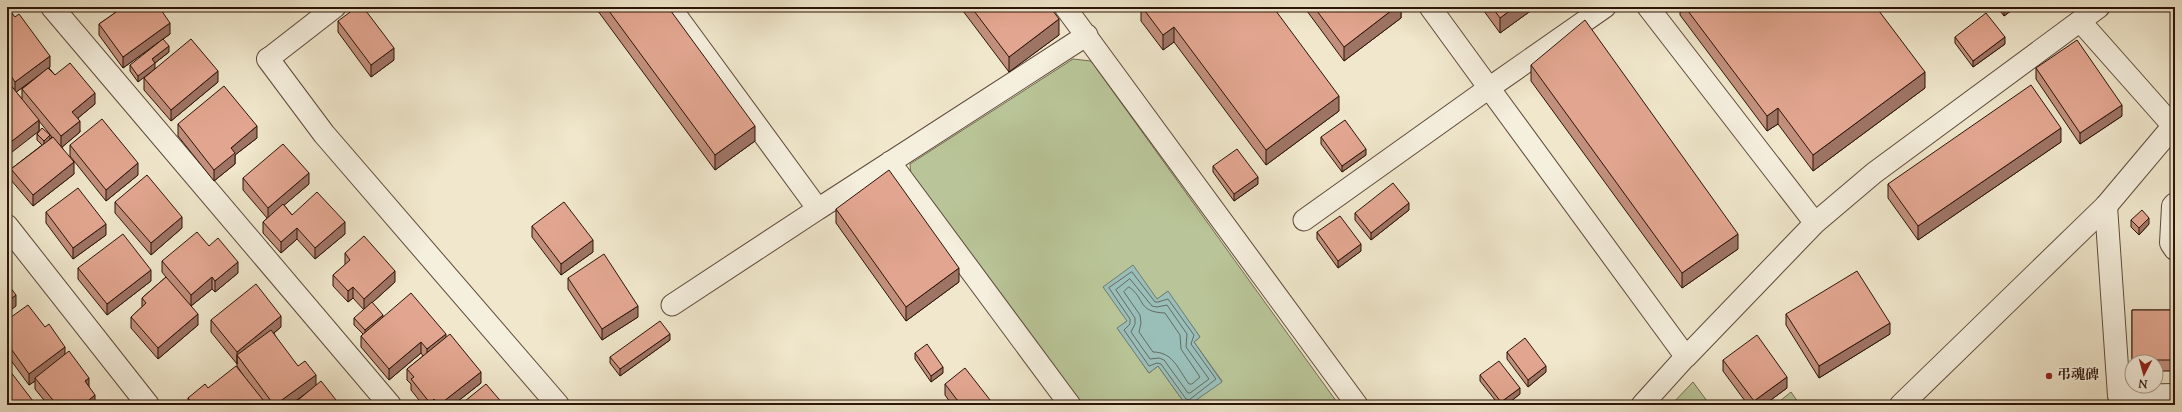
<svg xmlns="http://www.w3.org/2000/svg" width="2182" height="412" viewBox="0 0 2182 412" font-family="'Sorts Mill Goudy','Noto Serif JP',serif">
<rect width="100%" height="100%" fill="#f0e7cc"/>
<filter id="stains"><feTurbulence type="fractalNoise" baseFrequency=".005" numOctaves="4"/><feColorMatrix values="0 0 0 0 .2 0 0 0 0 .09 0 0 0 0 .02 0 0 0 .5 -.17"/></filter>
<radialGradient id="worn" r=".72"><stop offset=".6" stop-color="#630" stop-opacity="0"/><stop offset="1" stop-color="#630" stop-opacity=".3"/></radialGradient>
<path fill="#b9c598" stroke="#736c50" d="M1073,59L1091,61L1339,405H1189L1222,381L1194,342L1200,337L1167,292L1118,328L1149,373L1158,366L1186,405H1080L911,176L910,164Z
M1693,382L1710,405H1671Z
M1791,392L1800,405H1775Z"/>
<path fill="#9abfb9" stroke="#6e7b73" d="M1133,265L1157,299L1168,291L1200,337L1194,342L1222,382L1189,405H1186L1158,366L1149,373L1117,328L1127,321L1103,287Z"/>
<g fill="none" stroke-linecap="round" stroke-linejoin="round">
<path stroke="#646a61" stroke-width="1" d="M1132,272L1155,302H1158L1168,299L1194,335L1191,344L1216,379L1189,400L1186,399L1161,364L1157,363L1149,366L1124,330L1130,324V319L1109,288Z
M1130,279L1152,306L1157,307L1167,305L1187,334L1186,347L1209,379L1190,393H1188L1164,360L1159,358L1150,359L1131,332L1135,324V318L1116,290Z
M1129,287C1146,299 1137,312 1165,313L1180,335L1181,349L1200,377L1192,384H1189C1178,369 1173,352 1153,352L1139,332L1141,323L1140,315L1124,292Z"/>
<g stroke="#5e493a" stroke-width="23">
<path id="service" d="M670,7L818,209L1087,35
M1065,7L1357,405
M1430,7L1489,88L1605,7
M1648,7L1815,223
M2080,21L2099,7
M268,59L335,7
M890,162L1070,405
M1304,220L1489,88L1686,357L1815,223L1874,173L2080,21L2173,126
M672,305L818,209
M1642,405L1689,353"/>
</g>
<g stroke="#5e493a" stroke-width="24">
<path id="minor" d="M52,7L390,405
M268,59L324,134L558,405
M2175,204L2173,206L2171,243L2175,249
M2106,206L2119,396L2175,395
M7,226L148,405"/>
</g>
<g stroke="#5e493a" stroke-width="24">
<path id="tertiary" d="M1901,405L2106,206L2175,124"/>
</g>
<use href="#service" stroke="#f5efde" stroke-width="21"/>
<use href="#minor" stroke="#f5efde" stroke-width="22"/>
<use href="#tertiary" stroke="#f5efde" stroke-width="22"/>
</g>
<path fill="#c28f7c" stroke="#2d1409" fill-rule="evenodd" d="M115,7H159L170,34L123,68L99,35V24L115,13Z
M595,7H668L755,141L715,170Z
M960,7H1050L1059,35L1009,72Z
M1141,7H1273L1339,111L1266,165L1174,42L1163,50L1141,21Z
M1304,7H1401V18L1344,61Z
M1481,7H1536L1500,33Z
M1680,7H1876L1925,88L1813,171L1778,124L1767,131L1680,15Z
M1997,7H2016L2004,16Z
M7,9L50,67L49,68L55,75L95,104L78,118L80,132L62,147L74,174L33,206L11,180V169L42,145L37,140V134L39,131L7,81ZM36,78L22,89V99L16,92ZM39,121L52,137L50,139L39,131Z
M338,21L394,60L371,77L338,32Z
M1955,37L2005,44L1973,67L1955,43Z
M169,52L155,63L138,82L130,71V65Z
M1531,65L1738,249L1682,288L1531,81Z
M2036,68L2122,116L2080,144L2036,79Z
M144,78L218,82L171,121L144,90Z
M178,124L257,138L235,155V164L214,181L178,136Z
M1321,137L1366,155L1342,172L1321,144Z
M2061,142L1918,240L1888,198V184Z
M70,145L138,175L106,201L70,156Z
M1213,166L1258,184L1234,201L1213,172Z
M243,178L309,184L284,205L292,215L345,234L315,259L297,239L281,253L263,233V222L267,218L243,190Z
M115,202L182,228L151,255L115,213Z
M836,209L959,282L906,321L836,223Z
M1409,210L1371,240L1355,220V213Z
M46,212L106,235L73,259L46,223Z
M2131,220L2149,224L2139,235L2131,227Z
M532,226L593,252L561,275L532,237Z
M1317,232L1361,251L1338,268L1317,239Z
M209,246L238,273L215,292L212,289L191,306L198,325L158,359L131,328V317L142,307V298L166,277L162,272V261Z
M345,253L395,282L364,310L353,298L348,302L333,286V275L345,265Z
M78,268L151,281L107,315L78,279Z
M568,278L638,317L602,340L568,289Z
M2132,310H2175V371H2156V362H2132Z
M1786,314L1890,334L1819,378L1786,325Z
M383,317L446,338L481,383L453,405H423L411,390V384L407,380V369L423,356L421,353L389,380L361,347V336L363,334L354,325V318Z
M7,320L45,327L65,354L89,387L95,405H48L35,389V381L29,385L7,355Z
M211,320L281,327L274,333L305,394L290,405H188V398L243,375L237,366V363V364L211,332Z
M670,340L620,376L610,363V357Z
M1507,352L1546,372L1528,387L1507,359Z
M915,353L943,373L931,382L915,359Z
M1723,360L1787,388L1764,405H1748L1723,371Z
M1480,375L1520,394L1506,405H1499L1480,381Z
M945,384L994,405H952L945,395Z"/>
<path fill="#9e7465" stroke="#2d1409" d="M1396,7H1401V18L1344,61V47Z
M1515,7H1536L1500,33V18Z
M2004,7H2016L2004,16Z
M1059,19V35L1009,72V57Z
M170,23V34L123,68V57Z
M1174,27V42L1163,50V35Z
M2005,37V44L1973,67V61Z
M169,46V52L155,63V69L138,82V76L152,59Z
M394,48V60L371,77V65Z
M50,56V67L15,93V82Z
M218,71V82L171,121V110Z
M1925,72V88L1813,171V155Z
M95,93V104L72,123V112Z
M1339,96V111L1266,165V150Z
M2122,105V116L2080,144V133Z
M1778,108V124L1767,131V116Z
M39,120V131L7,156V145Z
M80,121V132L61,148V136Z
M257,126V138L235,155V164L214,181V170L231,148Z
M755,126V141L715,170V155Z
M2061,128V142L1918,240V226Z
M50,135V142L44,147V141Z
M1366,149V155L1342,172V166Z
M74,162V174L33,206V195Z
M138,163V175L106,201V190Z
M309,173V184L268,219V208Z
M1258,177V184L1234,201V194Z
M1409,203V210L1371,240V233Z
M182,217V228L151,255V243Z
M2149,218V224L2139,235V228Z
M345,222V234L315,259V248Z
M106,224V235L73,259V248Z
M297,228V239L281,253V242Z
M1738,234V249L1682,288V273Z
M593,240V252L561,275V264Z
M1361,244V251L1338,268V261Z
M238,262V273L215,292V281Z
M959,268V282L906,321V307Z
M151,270V281L107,315V304Z
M395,271V282L364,310V299Z
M212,277V289L191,306V295Z
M353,287V298L348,302V291Z
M16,295V306L7,313V302Z
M638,306V317L602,340V329Z
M198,314V325L158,359V348Z
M383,315V321L365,337V330Z
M281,316V327L241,360L237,355V364V352Z
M1890,323V334L1819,378V366Z
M446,334V345L427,361V349Z
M670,334V340L620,376V369Z
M421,342V353L389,380V369Z
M65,347V358L35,378V381L29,385V374Z
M1546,366V372L1528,387V380Z
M943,367V373L931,382V376Z
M481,372V383L453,405H439Z
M316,375V386L290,405H275Z
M1787,377V388L1764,405H1754V401Z
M89,378V389L85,381Z
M1520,388V394L1506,405H1501V402Z
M95,395V405H83Z
M434,399V405H430V403Z"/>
<path fill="#e2a690" stroke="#2d1409" d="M117,7H159L170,23L123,57L99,24L119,10Z
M357,7H363L394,48L371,65L338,21Z
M606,7H668L755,126L715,155Z
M971,7H1050L1059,19L1009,57Z
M1142,7H1273L1339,96L1266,150L1174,27L1163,35Z
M1314,7H1396L1344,47Z
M1492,7H1515L1500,18Z
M1685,7H1876L1925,72L1813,155L1778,108L1767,116Z
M8,8L15,17L19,14L50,56L15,82L7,70V9Z
M1986,13L2005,37L1973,61L1955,37Z
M1585,20L1738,234L1682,273L1531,65Z
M163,39L169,46L152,59L155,63L138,76L130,65Z
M191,39L218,71L171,110L144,78Z
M2077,40L2122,105L2080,133L2036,68Z
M70,63L95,93L72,112L80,121L61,136L22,89L48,68L55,75Z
M9,83L39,120L7,145V84Z
M2031,85L2061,128L1918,226L1888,184Z
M224,86L257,126L231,148L235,153L214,170L178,124Z
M102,119L138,163L106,190L70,145Z
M1345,120L1366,149L1342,166L1321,137Z
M42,128L50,135L44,141L37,134Z
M53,137L74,162L33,195L11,169Z
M283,144L309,173L268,208L243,178Z
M1237,149L1258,177L1234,194L1213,166Z
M889,170L959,268L906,307L836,209Z
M147,175L182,217L151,243L115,202Z
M1393,183L1409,203L1371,233L1355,213Z
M78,188L106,224L73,248L46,212Z
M317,192L345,222L315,248L297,228L281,242L263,222L283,204L292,215Z
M564,202L593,240L561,264L532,226Z
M2142,210L2149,218L2139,228L2131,220Z
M1340,216L1361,244L1338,261L1317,232Z
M197,232L209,246L218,238L238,262L215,281L212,277L191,295L162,261Z
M123,234L151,270L107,304L78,268Z
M364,236L395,271L364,299L353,287L348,291L333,275L350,260L345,253Z
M604,254L638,306L602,329L568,278Z
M1857,271L1890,323L1819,366L1786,314Z
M166,277L198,314L158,348L131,317L146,303L142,298Z
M7,283L16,295L7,302Z
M256,284L281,316L237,352L211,320Z
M411,293L446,334L427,349L421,342L389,369L361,336Z
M372,302L383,315L365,330L354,318Z
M28,305L45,327L49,324L65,347L29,374L7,343V320Z
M2132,310H2175V360H2132Z
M660,321L670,334L620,369L610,357Z
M271,330L298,366L305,361L316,375L275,405H274L237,355Z
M450,334L481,372L439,405L434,399L430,403L411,379L414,377L407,369Z
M1757,335L1787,377L1754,401L1723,360Z
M1525,338L1546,366L1528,380L1507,352Z
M927,344L943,367L931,376L915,353Z
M69,351L89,378L85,381L95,395L83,405H57L35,378Z
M1499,361L1520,388L1501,402L1480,375Z
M236,366L267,405H194L188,398L205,384L208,388Z
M965,368L994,405H961L945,384Z
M10,371L36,405H7V373Z
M321,381L340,405H292Z
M486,384L504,405H460Z"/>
<circle fill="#8f2418" stroke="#f5efde" stroke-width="1.5" cx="2049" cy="376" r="4"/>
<g text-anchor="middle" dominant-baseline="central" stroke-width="3.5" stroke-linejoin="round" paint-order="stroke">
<g font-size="14" font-weight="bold" fill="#2d1409" stroke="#f5efde" text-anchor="start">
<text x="2057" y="376">弔魂碑</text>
</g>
</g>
<rect width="2182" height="412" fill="none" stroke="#f0e7cc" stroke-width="24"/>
<rect x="8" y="8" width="2166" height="396" fill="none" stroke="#2d1409" stroke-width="2"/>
<rect x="12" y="12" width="2158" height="388" fill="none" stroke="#2d1409"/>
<g transform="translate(2144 374) rotate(186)"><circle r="19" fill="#f5efde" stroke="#a59789"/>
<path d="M0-3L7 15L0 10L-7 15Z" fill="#8f2418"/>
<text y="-6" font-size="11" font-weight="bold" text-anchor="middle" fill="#2d1409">N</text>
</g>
<rect width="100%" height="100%" filter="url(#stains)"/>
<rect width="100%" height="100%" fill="url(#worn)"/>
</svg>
